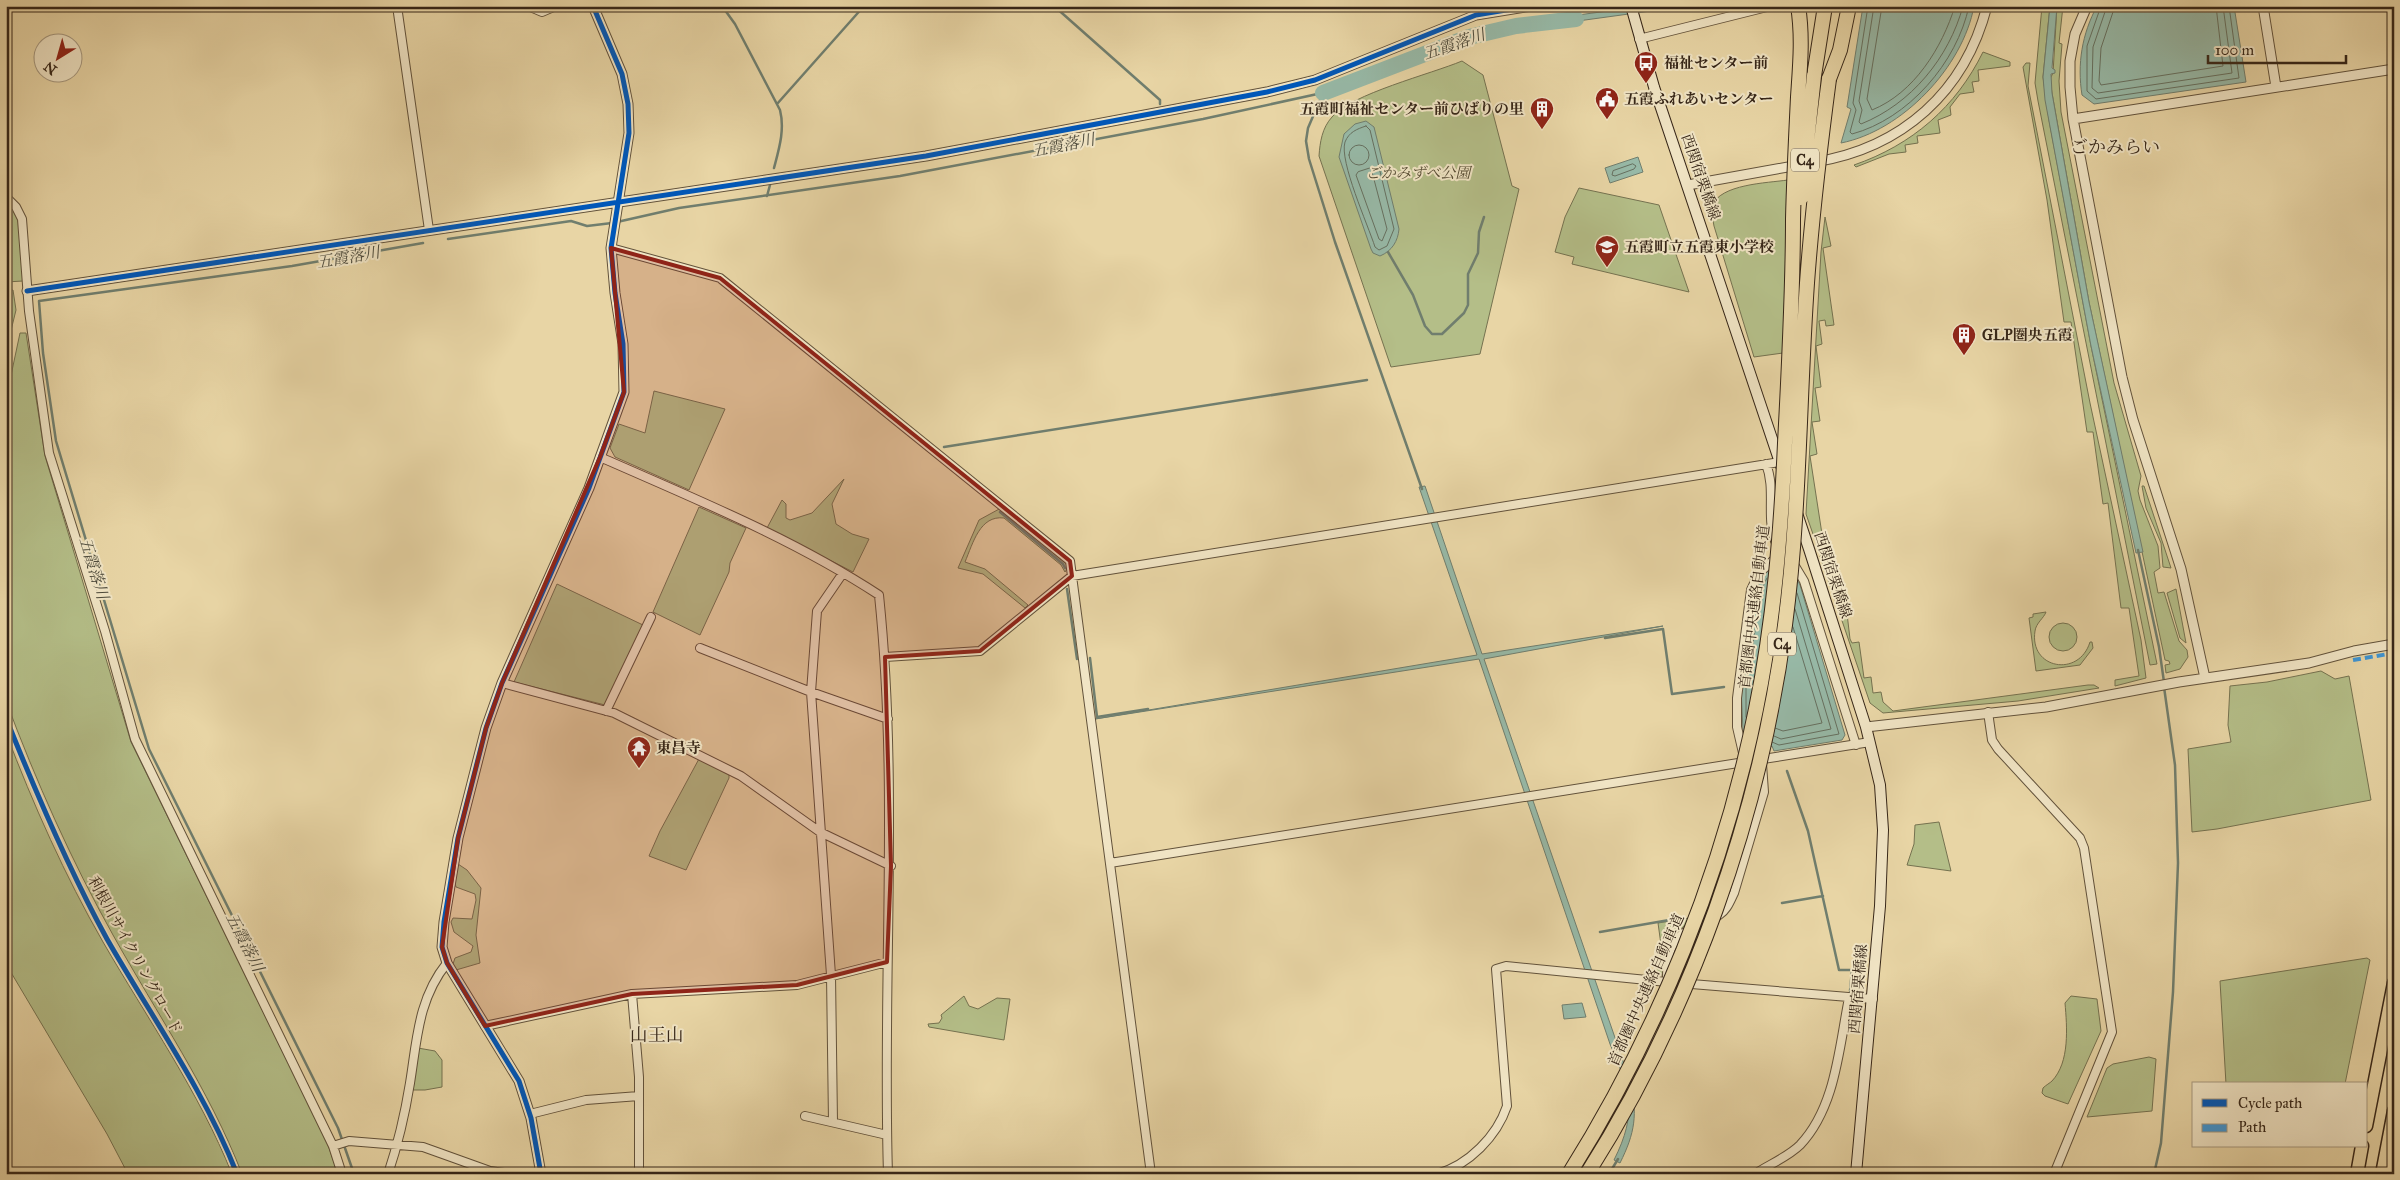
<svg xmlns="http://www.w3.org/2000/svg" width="2400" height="1180" viewBox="0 0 2400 1180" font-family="'IM FELL Great Primer','Noto Serif JP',serif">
<rect width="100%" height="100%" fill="#e8d5a5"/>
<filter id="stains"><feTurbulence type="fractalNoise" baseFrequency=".004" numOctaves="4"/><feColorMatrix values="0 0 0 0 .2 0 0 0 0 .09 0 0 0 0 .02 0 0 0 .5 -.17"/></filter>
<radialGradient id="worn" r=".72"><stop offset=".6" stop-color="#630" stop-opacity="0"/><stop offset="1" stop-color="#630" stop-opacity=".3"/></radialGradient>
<path fill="#b4be88" stroke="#757250" d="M2042,6H2050L2043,77L2049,120L2091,346L2157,664L2150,665L2038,101L2035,83Z
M2057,6H2063L2059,43L2062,44L2059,81L2061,112L2114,383L2141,476L2138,491L2140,500L2158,546L2160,568L2154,572L2158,593L2164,592L2179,641L2187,650L2188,657L2180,669L2166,673L2165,665L2170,664L2169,661L2165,660L2089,302L2052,93L2050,79L2053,73Z
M1983,52L2010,62V66L1978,70L1979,81L1972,82L1974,92L1960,94L1950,107L1951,115L1938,120L1940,133L1917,136L1918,143L1905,145L1906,152L1889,154L1856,167L1854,165C1912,145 1956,107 1983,52Z
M1462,61L1483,75L1512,186L1519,189L1480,354L1391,367L1319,156C1320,142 1322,128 1332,117C1351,94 1431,74 1462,61Z
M2026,63H2030L2028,86L2090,403L2141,640L2146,678L2115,686V680L2139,676L2129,608H2121L2108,503L2103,504L2093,432H2087L2071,322H2064L2047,200L2023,67Z
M1788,180L1783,353L1754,357L1714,226C1713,220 1711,212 1712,206C1720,184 1767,183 1788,180Z
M1579,188L1659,205L1689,292L1572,264L1574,257L1555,252L1565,217Z
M6,202L19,218L23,281L6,282Z
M1825,217L1831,246L1823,248L1834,325L1826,326L1825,320L1819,321L1822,344L1816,346L1821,387L1815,388L1820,421L1812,422L1817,454L1810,456L1822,534L1814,537L1806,514L1821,252Z
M6,290H13L16,310L6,351Z
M20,333H26L45,456L131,742L327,1142L338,1174H242C209,1089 157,1014 113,935C71,860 36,781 6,701V399Z
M654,391L725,409L689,490L615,457L610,448L619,424L645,433Z
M844,479L832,504L836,524L852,534L869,539L853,572L767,528L782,500L786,504V518L790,520L812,513Z
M2142,486H2144L2171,568L2163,567L2161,543L2146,508Z
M699,507L746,528L730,563L729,572L700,635L653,612Z
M1001,508L1066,562L1067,569L1065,572L1061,565L1004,518C980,515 973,543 965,562L985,569L1028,605L1025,608L983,574L958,568L979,520Z
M1831,550L1839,605H1846L1850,639L1852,643L1859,642L1864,678L1871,677L1873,693L1881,692L1883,702L1893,711L2088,685H2094L2099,688L2018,701L1883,713L1870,703L1820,556L1823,555V552Z
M557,584L643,625L605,705L514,682Z
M2176,589L2186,643L2180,638L2167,593Z
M2046,612C2044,618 2036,623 2035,631C2029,669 2079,678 2090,642H2092L2093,648L2080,665L2036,671L2029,618L2033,617V614Z
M2049 637a14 14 0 1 1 28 0a14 14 0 1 1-28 0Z
M2321,671L2335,679L2349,676L2371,800L2217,829L2192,832L2188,749L2231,742L2228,725L2230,686L2267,682Z
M6,733C33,804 65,876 103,942C147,1018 199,1092 232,1174H128L107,1134L6,964Z
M700,757L729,774V778L686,870L649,856L660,831Z
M1939,822L1951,871L1907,865L1914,844L1915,825Z
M458,864L467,870L481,888L476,935L480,963L456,970L453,964L455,958L471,952L473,946L454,932L451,922L453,918L472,919L476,900L475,894L456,887L455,883Z
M1689,918C1686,927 1679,929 1674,937C1667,948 1665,962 1663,975H1654L1662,952L1658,923Z
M2367,958L2370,960L2345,1084H2226L2220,981Z
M964,996L969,1006L978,1009L997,998L1010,999L1004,1040L929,1027L928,1024L939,1023L942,1018L941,1015Z
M2071,996L2097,999L2101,1031L2068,1104L2045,1096L2042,1093L2043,1088C2046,1085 2050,1083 2052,1081C2070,1062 2067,1027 2065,1003Z
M418,1048L435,1051L442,1060V1087L425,1090H413Z
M2149,1057L2156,1059L2152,1111L2087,1117L2107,1068L2113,1064Z"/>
<path fill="#97b9a7" stroke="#707e6e" d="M1646,6H1687L1556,24L1555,18Z
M1863,6H1974C1963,67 1902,131 1841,143L1851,109L1847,107Z
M2050,6H2057L2052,68L2055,70V73L2051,74L2052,93L2089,302L2143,552L2136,553L2091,346L2045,100L2043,77Z
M2097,6H2234L2246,82L2094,104L2082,95C2077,64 2082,34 2097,6Z
M1366,121L1374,127L1399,229C1398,241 1392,251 1380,256L1373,253L1371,249L1339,157L1344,134L1355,124Z
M1638,157L1643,172L1610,183L1605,168Z
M1425,486L1482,654L1663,626L1484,659L1630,1081C1638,1114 1635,1133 1620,1163L1614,1160C1638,1112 1630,1091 1610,1044L1479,659L1095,719L1477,655L1419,487Z
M1779,561L1790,566L1800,585L1845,735L1842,740L1774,751L1772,746L1756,755H1744L1741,686L1757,586L1762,576Z
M1582,1003L1586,1017L1564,1019L1562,1005Z"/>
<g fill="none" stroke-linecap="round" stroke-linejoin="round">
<path stroke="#667060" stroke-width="1" d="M1868,6L1853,103L1856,110L1850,132L1852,134C1908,119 1957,63 1969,6
M1874,6L1859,101L1862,110L1859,122L1861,124C1911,104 1949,58 1963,6
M1882,6L1867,99L1872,110C1914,93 1942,48 1955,6
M2101,6L2087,46V91L2096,99L2239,78L2229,6
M2107,6L2093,47L2092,88L2098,93L2232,73L2223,6
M2115,6L2101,48L2099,81L2101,85L2223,66L2216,6
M1366,126L1370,130L1394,229L1387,246L1379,250L1375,247C1368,225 1339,161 1345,142C1349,132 1357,129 1366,126Z
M1349 155a10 10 0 1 1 20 0a10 10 0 1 1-20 0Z
M1633,164L1636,166L1634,169L1615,176L1612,175L1613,171Z
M1371,168L1387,229L1382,241L1379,239L1356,175L1358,172Z
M1746,717V686L1762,588L1767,578
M1775,728L1783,731L1822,723L1793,627
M1774,736L1781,739L1831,729L1795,609
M1772,742L1779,745L1839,734L1797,593"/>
<path stroke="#707e6e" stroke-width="2.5" d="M722,6L735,24L780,110C785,130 779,149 774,168
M1054,6L1160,100V104
M1323,93L1308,128L1306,141L1309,159L1335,242L1422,489
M777,104L864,6
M767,196L770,185
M617,222L679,208L900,176L1203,119L1322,93
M448,239L571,221L587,226L612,223
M1388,252L1413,295L1425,326L1432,334H1442L1464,313L1468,305V274L1478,253L1479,232L1484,217
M944,447L1367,380
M1000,512L1063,564L1065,568
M2138,550L2159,647L2164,682
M1067,589L1077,659
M1605,638L1663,629L1672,694L1724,687
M1090,658L1097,717L1148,709
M1787,771L1808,831L1839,970H1852L1850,991
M1782,903L1823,896
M1600,932L1675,919
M354,1174L338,1128L149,749L56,441L43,353L39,301L292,266L423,243
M1609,1174L1618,1159
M2154,1174L2161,1143L2173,992L2178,863L2175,765L2164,687"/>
<path stroke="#97b9a7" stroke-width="16" d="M1323,93L1469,37L1516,26L1576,19"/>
<g stroke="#62523b" stroke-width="10">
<path id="minor" d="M397,6L429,230
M528,6L542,12L556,6
M6,13L8,6
M1639,39L1771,6
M6,197L16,207L22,219L29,311L49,453L105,631L135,739L333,1146L342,1174
M611,248L720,278L1070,561L1151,1174
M600,457C695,499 792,538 879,595C899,788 882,980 888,1174
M1766,464C1776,489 1766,516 1775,541
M1792,561L1804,581L1856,745
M700,648L811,692L888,719
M885,657L980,651L1072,576L1780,462
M502,683L614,713L741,776L820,832L891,866
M606,711L651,617
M1988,712L1992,740L1998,749L2080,838L2084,848L2112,1032L2054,1174
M1743,753L1737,727V698L1751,590L1759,573L1777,557
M1110,863L1870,742
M1667,978C1667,971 1667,962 1669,955C1675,928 1701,928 1719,915C1727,910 1730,901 1734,893L1764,792L1762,764
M632,994L639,1077V1174
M485,1026L632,994L797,985L887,962
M530,1114L586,1100L639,1096
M805,1116L887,1135
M833,1122L831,975L811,692L817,611L843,573
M333,1146L349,1141L423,1147L490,1171L512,1174
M388,1174C398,1144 405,1114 410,1083C417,1040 418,999 447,963
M1437,1174C1469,1165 1497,1136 1507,1106L1496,969L1506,966L1667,982L1873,999
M1755,1174C1768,1165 1788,1157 1800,1145C1836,1107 1839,1047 1849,998"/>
</g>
<g stroke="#62523b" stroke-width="11">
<path id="tertiary" d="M2087,6L2075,34L2070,61V87L2073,119L2122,377L2133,420L2181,569L2205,678
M2263,6L2276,87
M2073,119L2394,69
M1815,162C1902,148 1965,92 1987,6
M1688,185L1799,165
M27,291L926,156L1267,92L1315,80L1476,15L1531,6
M1866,727L2046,707L2179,682L2309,663L2354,651L2394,644
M541,1174L531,1118L519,1081L447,963L442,947L444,922L458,838L486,728L502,683L589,488L624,392L623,344L615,293L611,248L629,133L628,104L622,74L593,6"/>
</g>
<g stroke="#362618" stroke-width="12">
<path id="secondary" d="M1631,6L1654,87L1809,549L1866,727L1880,785L1883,830L1880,906L1856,1174"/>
</g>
<g stroke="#362618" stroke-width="15">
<path id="trunk" d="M2366,1126L2394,983
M2357,1174L2362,1146
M2382,1174L2394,1111"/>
</g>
<g stroke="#362618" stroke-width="16">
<path id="motorway" d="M1814,76L1825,6
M1829,79L1840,50L1849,6"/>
</g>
<use href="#minor" stroke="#f0e4c4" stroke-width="8"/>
<use href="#tertiary" stroke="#f0e4c4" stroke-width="9"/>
<use href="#secondary" stroke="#f0e4c4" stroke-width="10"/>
<use href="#trunk" stroke="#e8d5a5" stroke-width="12"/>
<use href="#motorway" stroke="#e8d5a5" stroke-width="14"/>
<g stroke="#362618" stroke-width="16" stroke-linecap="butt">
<path id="motorway-bridge" d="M1801,198L1814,76
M1569,1174C1658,1032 1723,873 1756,709C1774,621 1781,532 1785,443C1789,368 1793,294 1793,219C1794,178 1796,138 1798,97C1800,67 1803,37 1798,6
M1587,1174C1691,1010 1760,817 1785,625C1800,511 1799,397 1807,283C1812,214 1820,147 1829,79"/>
</g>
<use href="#motorway-bridge" stroke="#e8d5a5" stroke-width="14"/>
<path stroke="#3e95d4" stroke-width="4" stroke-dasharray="8 4" stroke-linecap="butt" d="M2353,660L2394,653"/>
<g stroke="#f0e4c4" stroke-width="8">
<path id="cycleway" d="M27,291L926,156L1267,92L1315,80L1476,15L1531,6
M6,718C36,793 68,868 107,939C151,1016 204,1090 237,1174
M541,1174L531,1118L519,1081L447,963L442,947L444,922L458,838L486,728L502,683L589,488L624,392L623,344L615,293L611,248L629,133L628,104L622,74L593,6"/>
</g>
<use href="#cycleway" stroke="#0057b8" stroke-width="5"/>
</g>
<path fill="#8f2418" fill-opacity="0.2" stroke="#8f2418" stroke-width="4" stroke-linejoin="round" d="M611,248L720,278L1070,561L1072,576L980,651L885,657L891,866L887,962L797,985L632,994L485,1026L447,963L442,947L458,838L486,728L502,683L600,457L624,392Z"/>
<defs>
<g id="bus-pin" transform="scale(1.25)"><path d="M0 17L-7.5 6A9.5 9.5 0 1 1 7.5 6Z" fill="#8f2418" stroke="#f0e4c4"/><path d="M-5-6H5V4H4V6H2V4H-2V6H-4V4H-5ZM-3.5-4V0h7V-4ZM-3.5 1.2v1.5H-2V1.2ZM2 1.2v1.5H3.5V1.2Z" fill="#fff"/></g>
<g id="civic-pin" transform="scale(1.25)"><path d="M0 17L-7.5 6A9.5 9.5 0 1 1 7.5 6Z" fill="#8f2418" stroke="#f0e4c4"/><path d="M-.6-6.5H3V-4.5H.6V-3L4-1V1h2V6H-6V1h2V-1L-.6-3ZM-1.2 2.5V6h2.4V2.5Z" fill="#fff"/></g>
<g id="building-pin" transform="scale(1.25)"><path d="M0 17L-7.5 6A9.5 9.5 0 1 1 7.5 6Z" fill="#8f2418" stroke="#f0e4c4"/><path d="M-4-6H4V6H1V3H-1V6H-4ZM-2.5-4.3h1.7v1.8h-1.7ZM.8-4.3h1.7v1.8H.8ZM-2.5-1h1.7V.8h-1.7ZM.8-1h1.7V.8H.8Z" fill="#fff"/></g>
<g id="school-pin" transform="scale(1.25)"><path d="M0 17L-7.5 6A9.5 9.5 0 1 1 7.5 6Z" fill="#8f2418" stroke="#f0e4c4"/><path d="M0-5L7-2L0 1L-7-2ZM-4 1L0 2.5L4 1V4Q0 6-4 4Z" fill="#fff"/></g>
<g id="temple-pin" transform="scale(1.25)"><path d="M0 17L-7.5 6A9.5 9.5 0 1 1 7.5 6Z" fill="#8f2418" stroke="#f0e4c4"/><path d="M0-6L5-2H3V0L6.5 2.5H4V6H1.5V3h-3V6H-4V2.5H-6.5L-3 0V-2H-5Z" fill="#fff"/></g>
</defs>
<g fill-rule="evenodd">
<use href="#bus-pin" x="1646" y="63"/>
<use href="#civic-pin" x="1607" y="99"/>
<use href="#building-pin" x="1542" y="109"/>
<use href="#school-pin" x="1607" y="247"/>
<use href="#building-pin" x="1964" y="335"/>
<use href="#temple-pin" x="639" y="748"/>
</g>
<g text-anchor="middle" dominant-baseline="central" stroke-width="4" stroke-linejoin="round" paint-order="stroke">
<g fill="#f0e4c4" stroke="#6e5f4c" stroke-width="1">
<rect x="1791" y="148.5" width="28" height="23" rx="4"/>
<rect x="1768" y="632.5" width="28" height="23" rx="4"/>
</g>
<g font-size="14" font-weight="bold" fill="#362618">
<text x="1805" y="160">C4</text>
<text x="1782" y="644">C4</text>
</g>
<g font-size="15" font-weight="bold" fill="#362618" stroke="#f0e4c4" text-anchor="start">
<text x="1664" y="63">福祉センター前</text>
<text x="1624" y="99">五霞ふれあいセンター</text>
<text x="1524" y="109" text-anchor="end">五霞町福祉センター前ひばりの里</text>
<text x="1624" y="247">五霞町立五霞東小学校</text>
<text x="1982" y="335">GLP圏央五霞</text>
<text x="656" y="748">東昌寺</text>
</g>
<g font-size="15" font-style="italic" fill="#564c34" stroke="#f0e4c4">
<text x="1418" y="173">ごかみずべ公園</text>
</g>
<g font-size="15" fill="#362618" stroke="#f0e4c4">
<text transform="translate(1701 177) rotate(71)">西関宿栗橋線</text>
<text transform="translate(1833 575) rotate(72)">西関宿栗橋線</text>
<text transform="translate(1754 607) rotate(-83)">首都圏中央連絡自動車道</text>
<text transform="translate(135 955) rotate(61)">利根川サイクリングロード</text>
<text transform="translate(1858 989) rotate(-85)">西関宿栗橋線</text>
<text transform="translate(1646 990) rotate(-66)">首都圏中央連絡自動車道</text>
</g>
<g font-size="16" font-style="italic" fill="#4e4b3c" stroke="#f0e4c4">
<text transform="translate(1454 44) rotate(-19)">五霞落川</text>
<text transform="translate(1063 145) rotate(-11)">五霞落川</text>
<text transform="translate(348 257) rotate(-10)">五霞落川</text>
<text transform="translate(94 568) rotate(73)">五霞落川</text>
<text transform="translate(245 942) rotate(63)">五霞落川</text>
</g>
<g font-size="18" fill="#362618" stroke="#f0e4c4">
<text x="2115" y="147">ごかみらい</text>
<text x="657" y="1035">山王山</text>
</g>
</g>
<rect width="2400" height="1180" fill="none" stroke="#e8d5a5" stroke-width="25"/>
<rect x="8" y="8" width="2385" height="1165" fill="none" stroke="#362618" stroke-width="2.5"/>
<rect x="12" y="12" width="2375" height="1155" fill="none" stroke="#362618"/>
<rect x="2192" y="1082" width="175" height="65" fill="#f0e4c4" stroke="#a6987f"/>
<rect x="2202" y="1099" width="25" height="8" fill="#0057b8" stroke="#a6987f"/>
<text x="2238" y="1108" font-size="15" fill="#362618">Cycle path</text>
<rect x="2202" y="1124" width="25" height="8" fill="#3e95d4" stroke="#a6987f"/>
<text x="2238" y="1132" font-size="15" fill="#362618">Path</text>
<g transform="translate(58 58) rotate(217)"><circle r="24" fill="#f0e4c4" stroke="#a6987f"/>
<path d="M0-4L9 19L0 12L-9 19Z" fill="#8f2418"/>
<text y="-8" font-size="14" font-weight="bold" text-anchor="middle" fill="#362618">N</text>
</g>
<path d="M2208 55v8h138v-8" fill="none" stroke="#362618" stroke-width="2.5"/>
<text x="2215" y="55" font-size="15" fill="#362618" stroke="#f0e4c4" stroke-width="4" paint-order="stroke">100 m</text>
<rect width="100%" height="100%" filter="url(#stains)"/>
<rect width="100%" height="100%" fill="url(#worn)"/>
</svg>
